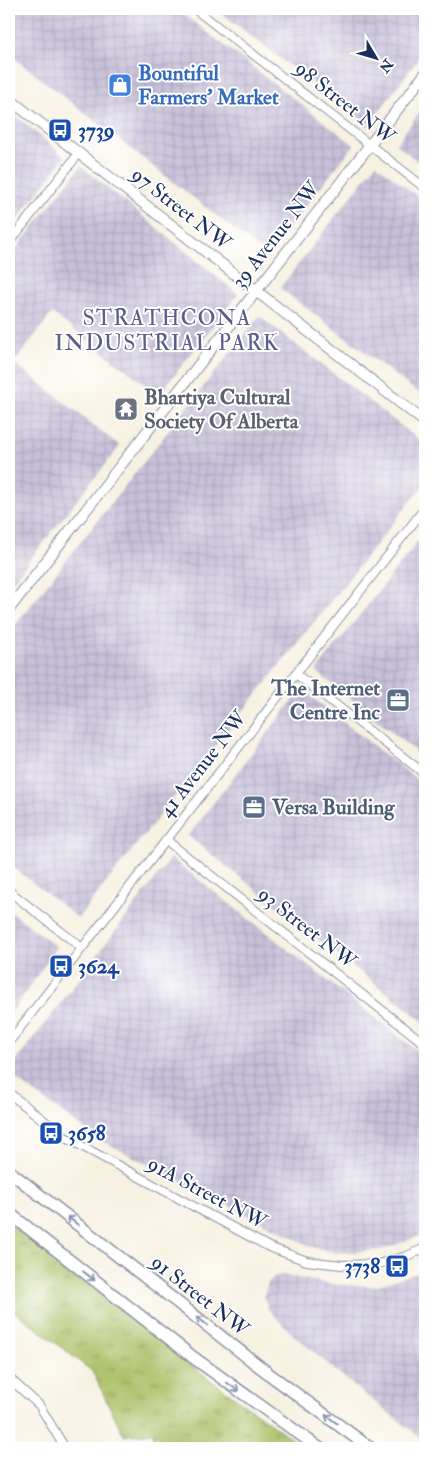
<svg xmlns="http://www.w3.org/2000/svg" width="434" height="1457" viewBox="0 0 434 1457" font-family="'IM FELL Double Pica',serif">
<defs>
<pattern id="industrial-grid" width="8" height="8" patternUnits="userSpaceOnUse" patternTransform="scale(1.25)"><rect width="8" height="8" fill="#c7c0d8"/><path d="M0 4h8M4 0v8" fill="none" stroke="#aaa5bc"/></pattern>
<pattern id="grass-tufts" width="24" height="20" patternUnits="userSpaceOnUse" patternTransform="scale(1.25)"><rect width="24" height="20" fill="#a8bd61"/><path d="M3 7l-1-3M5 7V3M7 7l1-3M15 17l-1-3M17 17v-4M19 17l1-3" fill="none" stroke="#889a53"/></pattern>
</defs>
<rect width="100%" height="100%" fill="#fff"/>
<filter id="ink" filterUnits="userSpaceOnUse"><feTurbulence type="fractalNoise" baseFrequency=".02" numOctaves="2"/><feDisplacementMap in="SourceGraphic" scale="10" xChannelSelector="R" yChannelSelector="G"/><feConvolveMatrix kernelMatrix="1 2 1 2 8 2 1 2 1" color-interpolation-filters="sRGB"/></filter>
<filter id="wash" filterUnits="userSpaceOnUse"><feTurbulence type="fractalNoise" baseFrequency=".0096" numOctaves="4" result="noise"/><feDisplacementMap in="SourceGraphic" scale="20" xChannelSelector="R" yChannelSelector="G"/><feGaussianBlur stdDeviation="1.12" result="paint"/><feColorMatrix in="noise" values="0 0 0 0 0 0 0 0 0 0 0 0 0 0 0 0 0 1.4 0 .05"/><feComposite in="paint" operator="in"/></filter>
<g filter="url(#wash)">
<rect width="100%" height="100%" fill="#f7f1e1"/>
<path fill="url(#industrial-grid)" d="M9,9H177L354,145L267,255L9,54Z
M216,9H425V50L368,126Z
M425,105V167L396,144Z
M9,110L65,157L9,230Z
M376,164L425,202V398L280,288Z
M81,166L238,294L159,395L52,313L14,363L120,446L9,586V258Z
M259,316L425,444V483L78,918L9,864V633Z
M425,532V759L316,671Z
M300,691H304L425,786V1023L188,836Z
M171,858L425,1057V1234L381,1250L337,1253L312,1247L98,1139L14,1078V1064Z
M9,910L57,947L9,1016Z
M425,1270V1441L354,1386L289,1331L268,1309L264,1296L268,1283L274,1277L282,1275L337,1285L376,1286Z"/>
<path fill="url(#grass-tufts)" stroke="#627660" d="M9,1223L208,1378L305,1448H188L174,1438L169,1448H147L155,1433L124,1436L92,1371L9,1307Z"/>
</g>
<g filter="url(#ink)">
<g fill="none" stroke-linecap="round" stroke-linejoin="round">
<g stroke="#8990a0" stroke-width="10">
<path id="minor" d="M195,9L425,188
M9,243L79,153
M296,674L425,774
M166,840L425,1044
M9,891L82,948
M9,1042L425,508
M9,1093L65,1137L269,1247L307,1261L341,1265L378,1264L407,1256L425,1248
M9,1378L39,1405L65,1448"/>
</g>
<g stroke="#8990a0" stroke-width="12">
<path id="tertiary" d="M9,99L425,422
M9,609L425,74"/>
</g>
<g stroke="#8990a0" stroke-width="14">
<path id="secondary" d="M9,1171L273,1377L370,1448
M9,1213L194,1358L319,1448"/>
</g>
<use href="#minor" stroke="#fff" stroke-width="8"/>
<use href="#tertiary" stroke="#fff" stroke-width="10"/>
<use href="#secondary" stroke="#fff" stroke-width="11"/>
</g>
<defs><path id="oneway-shaft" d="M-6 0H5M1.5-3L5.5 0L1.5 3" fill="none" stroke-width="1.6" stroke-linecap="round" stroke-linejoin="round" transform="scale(1.25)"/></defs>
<g stroke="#8d97ae">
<use href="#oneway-shaft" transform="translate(73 1221) rotate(-142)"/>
<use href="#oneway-shaft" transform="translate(89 1276) rotate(38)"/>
<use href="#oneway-shaft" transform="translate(202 1321) rotate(-142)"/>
<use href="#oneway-shaft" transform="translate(233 1387) rotate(36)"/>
<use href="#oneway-shaft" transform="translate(331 1419) rotate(-144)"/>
</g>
</g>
<defs>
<g id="shop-square" transform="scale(1.25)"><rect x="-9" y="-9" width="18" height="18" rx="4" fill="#3f7fe0" stroke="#fff"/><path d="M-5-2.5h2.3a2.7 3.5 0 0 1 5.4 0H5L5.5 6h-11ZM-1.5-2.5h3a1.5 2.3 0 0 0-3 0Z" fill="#fff"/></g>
<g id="bus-square" transform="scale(1.25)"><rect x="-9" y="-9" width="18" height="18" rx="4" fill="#1a4fb4" stroke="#fff"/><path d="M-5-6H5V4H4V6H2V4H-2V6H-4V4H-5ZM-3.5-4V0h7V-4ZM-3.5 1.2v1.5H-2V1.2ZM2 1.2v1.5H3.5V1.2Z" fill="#fff"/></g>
<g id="temple-square" transform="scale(1.25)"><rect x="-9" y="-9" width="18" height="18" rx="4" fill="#6b7280" stroke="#fff"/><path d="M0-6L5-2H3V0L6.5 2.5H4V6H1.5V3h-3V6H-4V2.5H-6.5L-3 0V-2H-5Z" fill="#fff"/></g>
<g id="office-square" transform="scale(1.25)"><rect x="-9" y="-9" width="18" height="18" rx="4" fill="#5c6f8a" stroke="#fff"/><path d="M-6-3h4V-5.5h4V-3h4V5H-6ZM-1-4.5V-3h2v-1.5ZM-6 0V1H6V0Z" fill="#fff"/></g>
</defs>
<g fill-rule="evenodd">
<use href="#shop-square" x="120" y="85"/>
<use href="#bus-square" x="60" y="130"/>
<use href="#temple-square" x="126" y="409"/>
<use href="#office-square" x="398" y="700"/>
<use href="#office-square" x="254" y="807"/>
<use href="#bus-square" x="61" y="966"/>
<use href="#bus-square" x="51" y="1133"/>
<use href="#bus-square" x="397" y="1266"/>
</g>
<g text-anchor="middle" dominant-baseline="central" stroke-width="4" stroke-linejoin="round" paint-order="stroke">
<g font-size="21" font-weight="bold" fill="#366cbe" stroke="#fff" text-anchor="start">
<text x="138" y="73">Bountiful<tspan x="138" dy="24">Farmers' Market</tspan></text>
</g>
<g font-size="21" fill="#1b2f5e" stroke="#fff">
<text transform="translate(345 103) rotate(38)">98 Street NW</text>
<text transform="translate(181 209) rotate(38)">97 Street NW</text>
<text transform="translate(276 235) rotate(-52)">39 Avenue NW</text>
<text transform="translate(203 764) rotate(-52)">41 Avenue NW</text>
<text transform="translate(307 928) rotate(38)">93 Street NW</text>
<text transform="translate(207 1193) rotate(28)">91A Street NW</text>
<text transform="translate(200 1296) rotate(38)">91 Street NW</text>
</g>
<g font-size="21" font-weight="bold" fill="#164399" stroke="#fff" text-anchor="start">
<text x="78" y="130">3739</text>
<text x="78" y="966">3624</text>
<text x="68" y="1133">3658</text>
<text x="380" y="1266" text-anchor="end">3738</text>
</g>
<g font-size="21" font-weight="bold" fill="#5b616d" stroke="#fff" text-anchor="start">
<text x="144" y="397">Bhartiya Cultural<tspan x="144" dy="24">Society Of Alberta</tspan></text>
</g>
<g font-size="21" font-weight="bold" fill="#4e5e75" stroke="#fff" text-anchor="end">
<text x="380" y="688">The Internet<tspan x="380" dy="24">Centre Inc</tspan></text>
<text x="272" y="807" text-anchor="start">Versa Building</text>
</g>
<g font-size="22" letter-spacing="1" fill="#5b5d8a" stroke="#fff">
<text x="167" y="318">STRATHCONA<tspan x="167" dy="25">INDUSTRIAL PARK</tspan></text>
</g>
</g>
<rect width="434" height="1457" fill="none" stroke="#fff" stroke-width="30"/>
<g transform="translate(376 58) rotate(128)" stroke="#ffffff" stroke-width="4" paint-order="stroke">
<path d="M0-4L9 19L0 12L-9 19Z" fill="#1b2f5e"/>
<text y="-8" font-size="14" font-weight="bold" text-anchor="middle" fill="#1b2f5e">N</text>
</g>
</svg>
